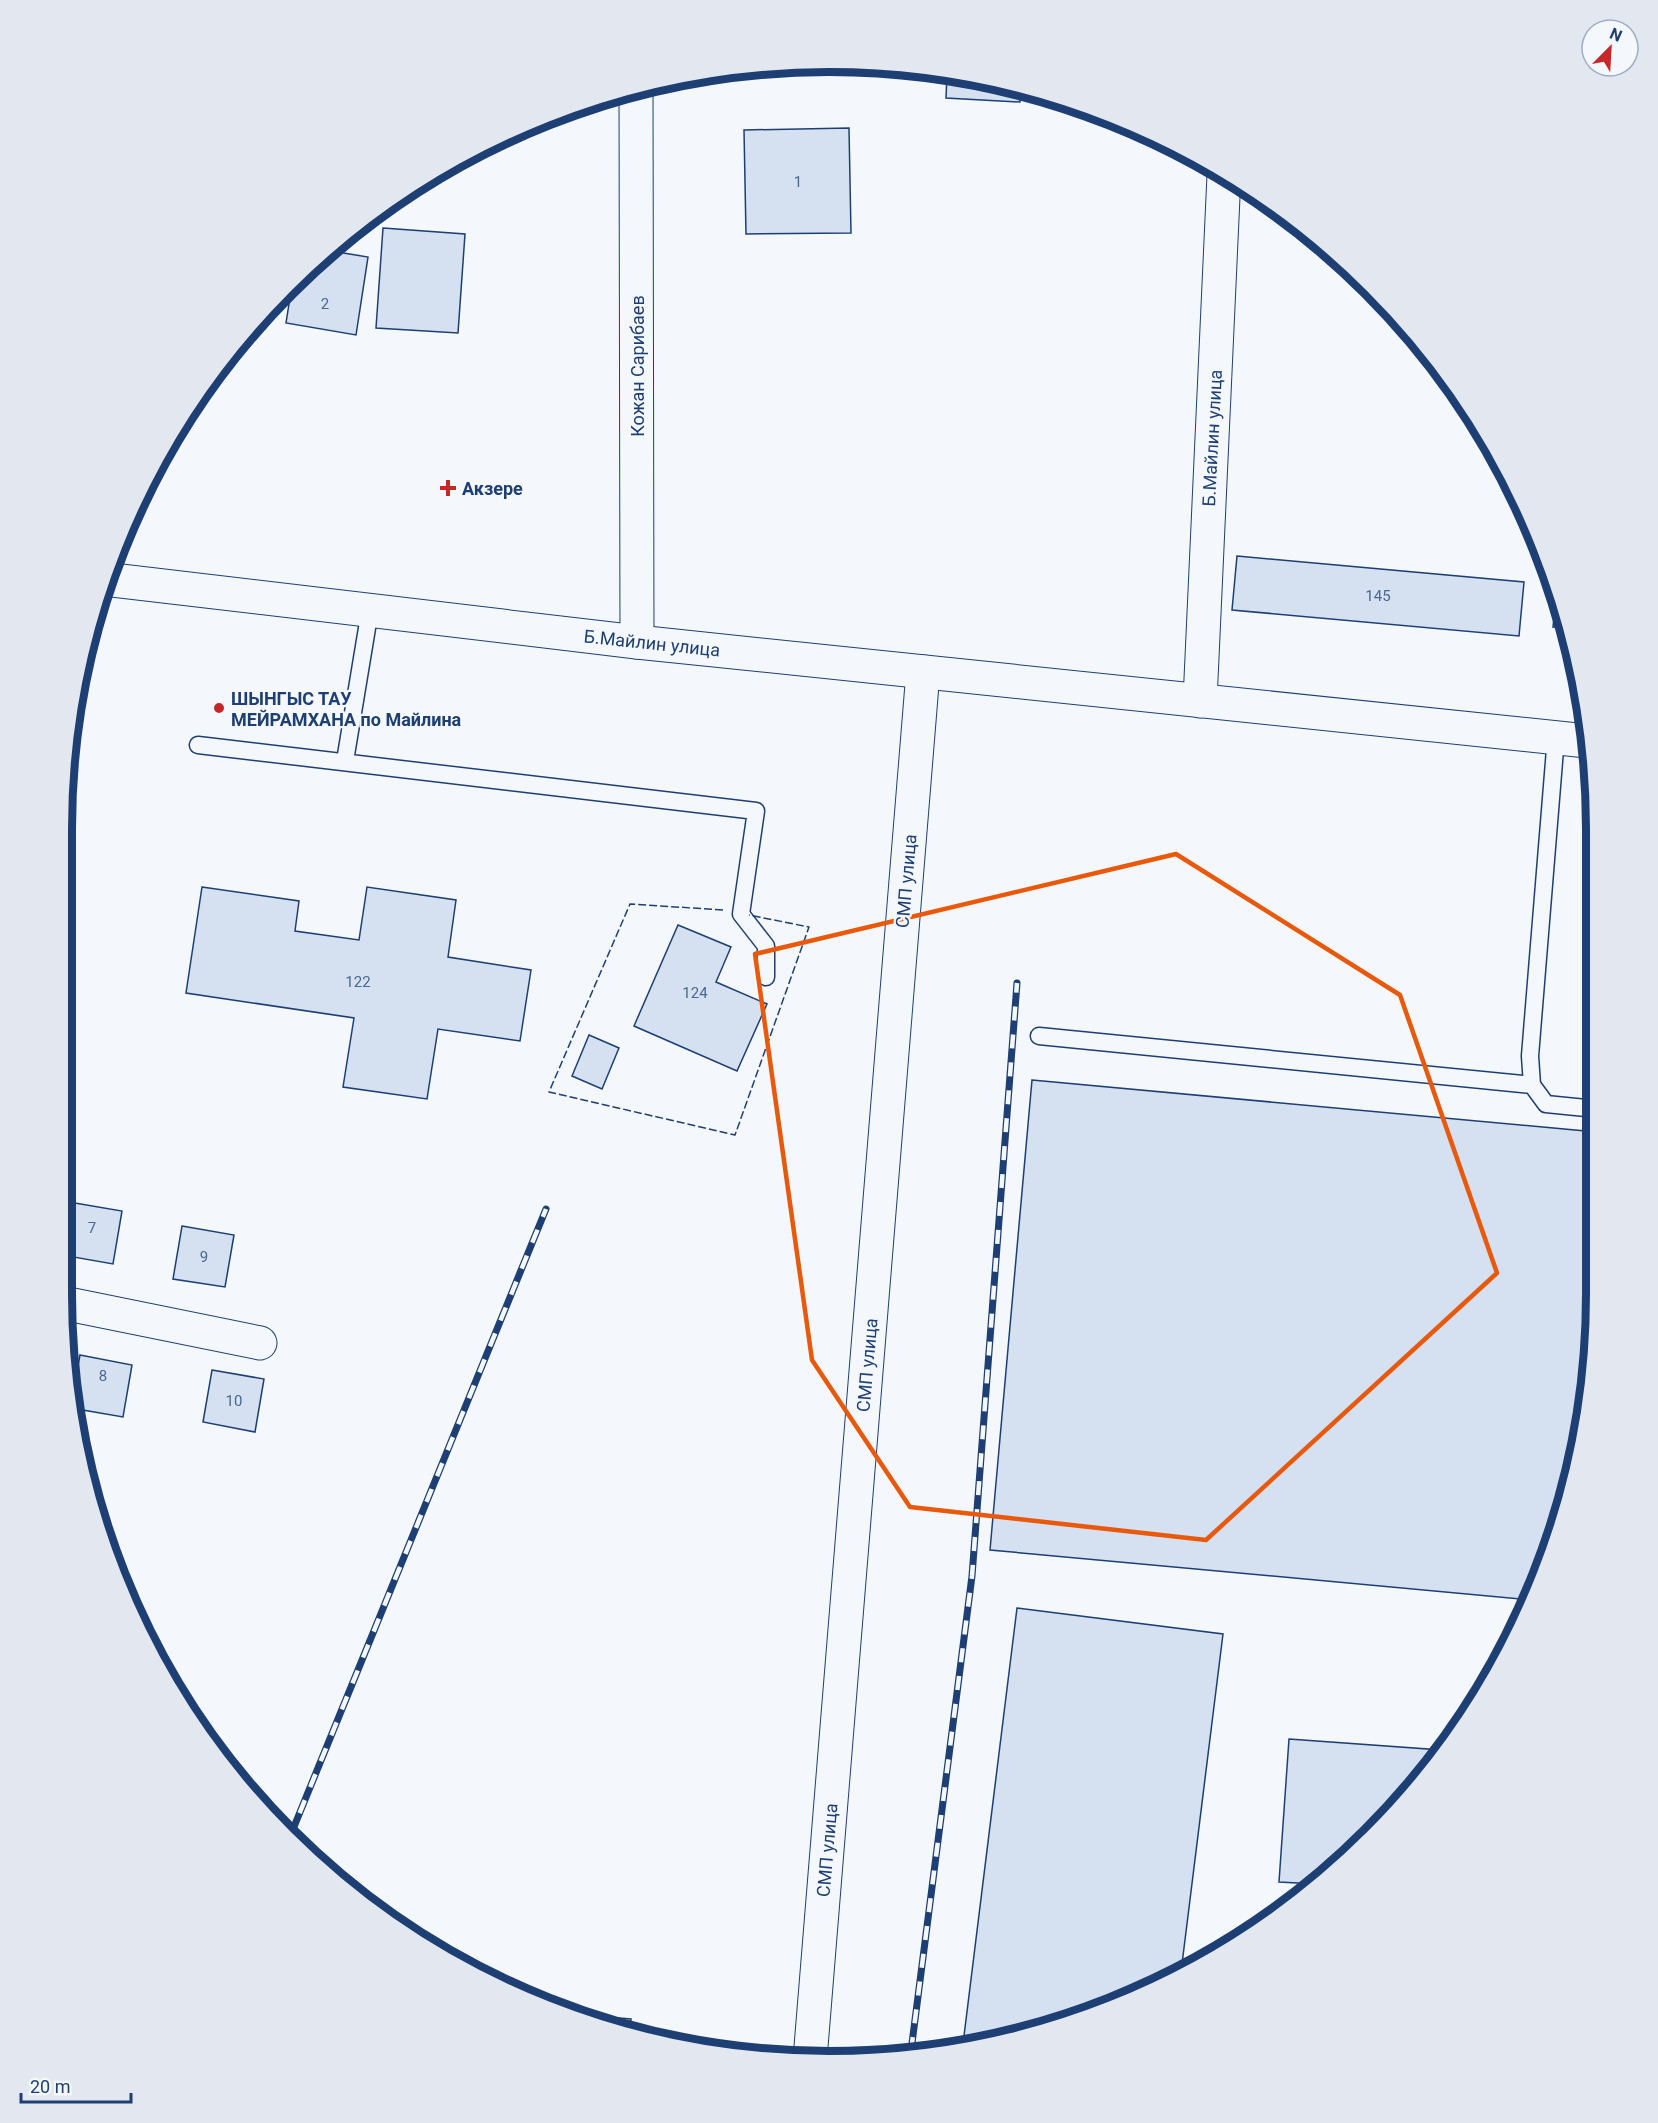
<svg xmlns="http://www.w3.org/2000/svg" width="1658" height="2123" viewBox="0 0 1658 2123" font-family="Roboto,sans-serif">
<rect width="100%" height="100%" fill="#f4f7fb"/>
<path fill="#d5e0f0" stroke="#1d3f73" stroke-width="1.5" d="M947,74L1020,86V102L946,98Z
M849,128L851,233L746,234L744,130Z
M383,228L465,234L458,333L376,328Z
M325,250L368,257L356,335L286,323L292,285Z
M1237,556L1524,582L1519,636L1232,610Z
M1557,588L1565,628L1553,627Z
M202,887L299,901L295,931L359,940L367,887L456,900L448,957L531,970L520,1041L438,1029L427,1099L343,1087L354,1018L186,993Z
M678,925L731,947L716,982L767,1004L737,1071L634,1026Z
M589,1035L619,1048L602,1089L572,1076Z
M1032,1080L1596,1132V1294L1582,1443L1538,1588L1532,1600L990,1550Z
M69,1202L122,1211L113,1264L62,1255Z
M182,1226L234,1235L225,1287L173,1279Z
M80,1355L132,1365L123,1417L77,1409L74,1388Z
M212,1370L264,1379L255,1432L203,1422Z
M1017,1608L1223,1634L1181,1972L1028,2035L963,2044Z
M1289,1739L1441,1750L1335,1871L1316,1884L1279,1882Z
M582,2015L631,2019L630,2035Z"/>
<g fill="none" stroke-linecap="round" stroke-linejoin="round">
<g stroke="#1d3f73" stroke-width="19">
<path id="lane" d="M1556,737L1530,1056L1532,1085L1546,1104L1596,1109
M198,745L756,811L741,914L766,946V977
M345,761L370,610
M1039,1036L1532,1085"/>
</g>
<g stroke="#1d3f73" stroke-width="35">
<path id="street" d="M636,90L637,642
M1200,701L1224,175
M63,1303L260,1343
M810,2059L923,672"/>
</g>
<g stroke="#1d3f73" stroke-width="35">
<path id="secondary" d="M104,579L637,642L1587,741"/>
</g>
<use href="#lane" stroke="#f4f7fb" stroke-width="16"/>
<use href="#street" stroke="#f4f7fb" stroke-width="33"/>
<use href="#secondary" stroke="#f4f7fb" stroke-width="33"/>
<g stroke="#1d3f73" stroke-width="7">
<path id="rail" d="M289,1839L546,1209
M911,2051L972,1576L1017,983"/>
</g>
<use href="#rail" stroke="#f4f7fb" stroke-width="4.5" stroke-dasharray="14" stroke-linecap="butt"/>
<path stroke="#1d3f73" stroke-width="1.5" stroke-dasharray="8 3" stroke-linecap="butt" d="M723,910L630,904L549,1092L735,1135L809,927L749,915"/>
</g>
<path fill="none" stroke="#e8590c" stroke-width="4.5" stroke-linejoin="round" d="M1176,854L1400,995L1497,1273L1206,1540L910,1507L812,1360L755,954Z"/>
<g fill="#c62828" stroke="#f4f7fb" stroke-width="2">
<path d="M445 479h6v6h6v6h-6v6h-6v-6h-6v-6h6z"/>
<circle cx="219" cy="708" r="6"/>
</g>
<g text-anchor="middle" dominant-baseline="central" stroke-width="4.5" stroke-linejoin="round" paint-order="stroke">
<g font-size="15" fill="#4b6792">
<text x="798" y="182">1</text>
<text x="325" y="304">2</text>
<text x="1378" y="596">145</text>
<text x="358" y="982">122</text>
<text x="695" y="993">124</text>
<text x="92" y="1228">7</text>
<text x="204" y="1257">9</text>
<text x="103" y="1376">8</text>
<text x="234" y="1401">10</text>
</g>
<g font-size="18" fill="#1d3f73" stroke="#f4f7fb">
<text transform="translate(637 366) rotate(-90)">Кожан Сарибаев</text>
<text transform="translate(1212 438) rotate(-87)">Б.Майлин улица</text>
<text transform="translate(652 643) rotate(6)">Б.Майлин улица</text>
<text transform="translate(906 881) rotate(-85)">СМП улица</text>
<text transform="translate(867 1365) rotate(-85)">СМП улица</text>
<text transform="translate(827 1850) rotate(-85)">СМП улица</text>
</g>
<g font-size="18" font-weight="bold" fill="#1d3f73" stroke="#f4f7fb" text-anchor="start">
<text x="462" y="488">Акзере</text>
<text x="231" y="698">ШЫНГЫС ТАУ<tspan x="231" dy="21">МЕЙРАМХАНА по Майлина</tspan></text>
</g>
</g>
<path d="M0 0H1658V2123H0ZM829 72H829A757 757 0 0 1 1586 829V1294A757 757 0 0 1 829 2051H829A757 757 0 0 1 72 1294V829A757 757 0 0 1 829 72Z" fill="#e3e8f0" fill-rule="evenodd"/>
<path fill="none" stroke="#1d3f73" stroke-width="8" d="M829 72H829A757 757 0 0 1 1586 829V1294A757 757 0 0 1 829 2051H829A757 757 0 0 1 72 1294V829A757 757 0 0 1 829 72Z"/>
<g transform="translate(1610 48) rotate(24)"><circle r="28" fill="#f4f7fb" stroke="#9eadc5" stroke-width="1.5"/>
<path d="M0-4.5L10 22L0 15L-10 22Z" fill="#c62828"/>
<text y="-9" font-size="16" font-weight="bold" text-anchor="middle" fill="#1d3f73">N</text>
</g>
<path d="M21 2093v9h110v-9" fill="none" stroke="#1d3f73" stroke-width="3"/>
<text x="30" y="2093" font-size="18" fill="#1d3f73" stroke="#f4f7fb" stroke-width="4.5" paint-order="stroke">20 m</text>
</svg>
